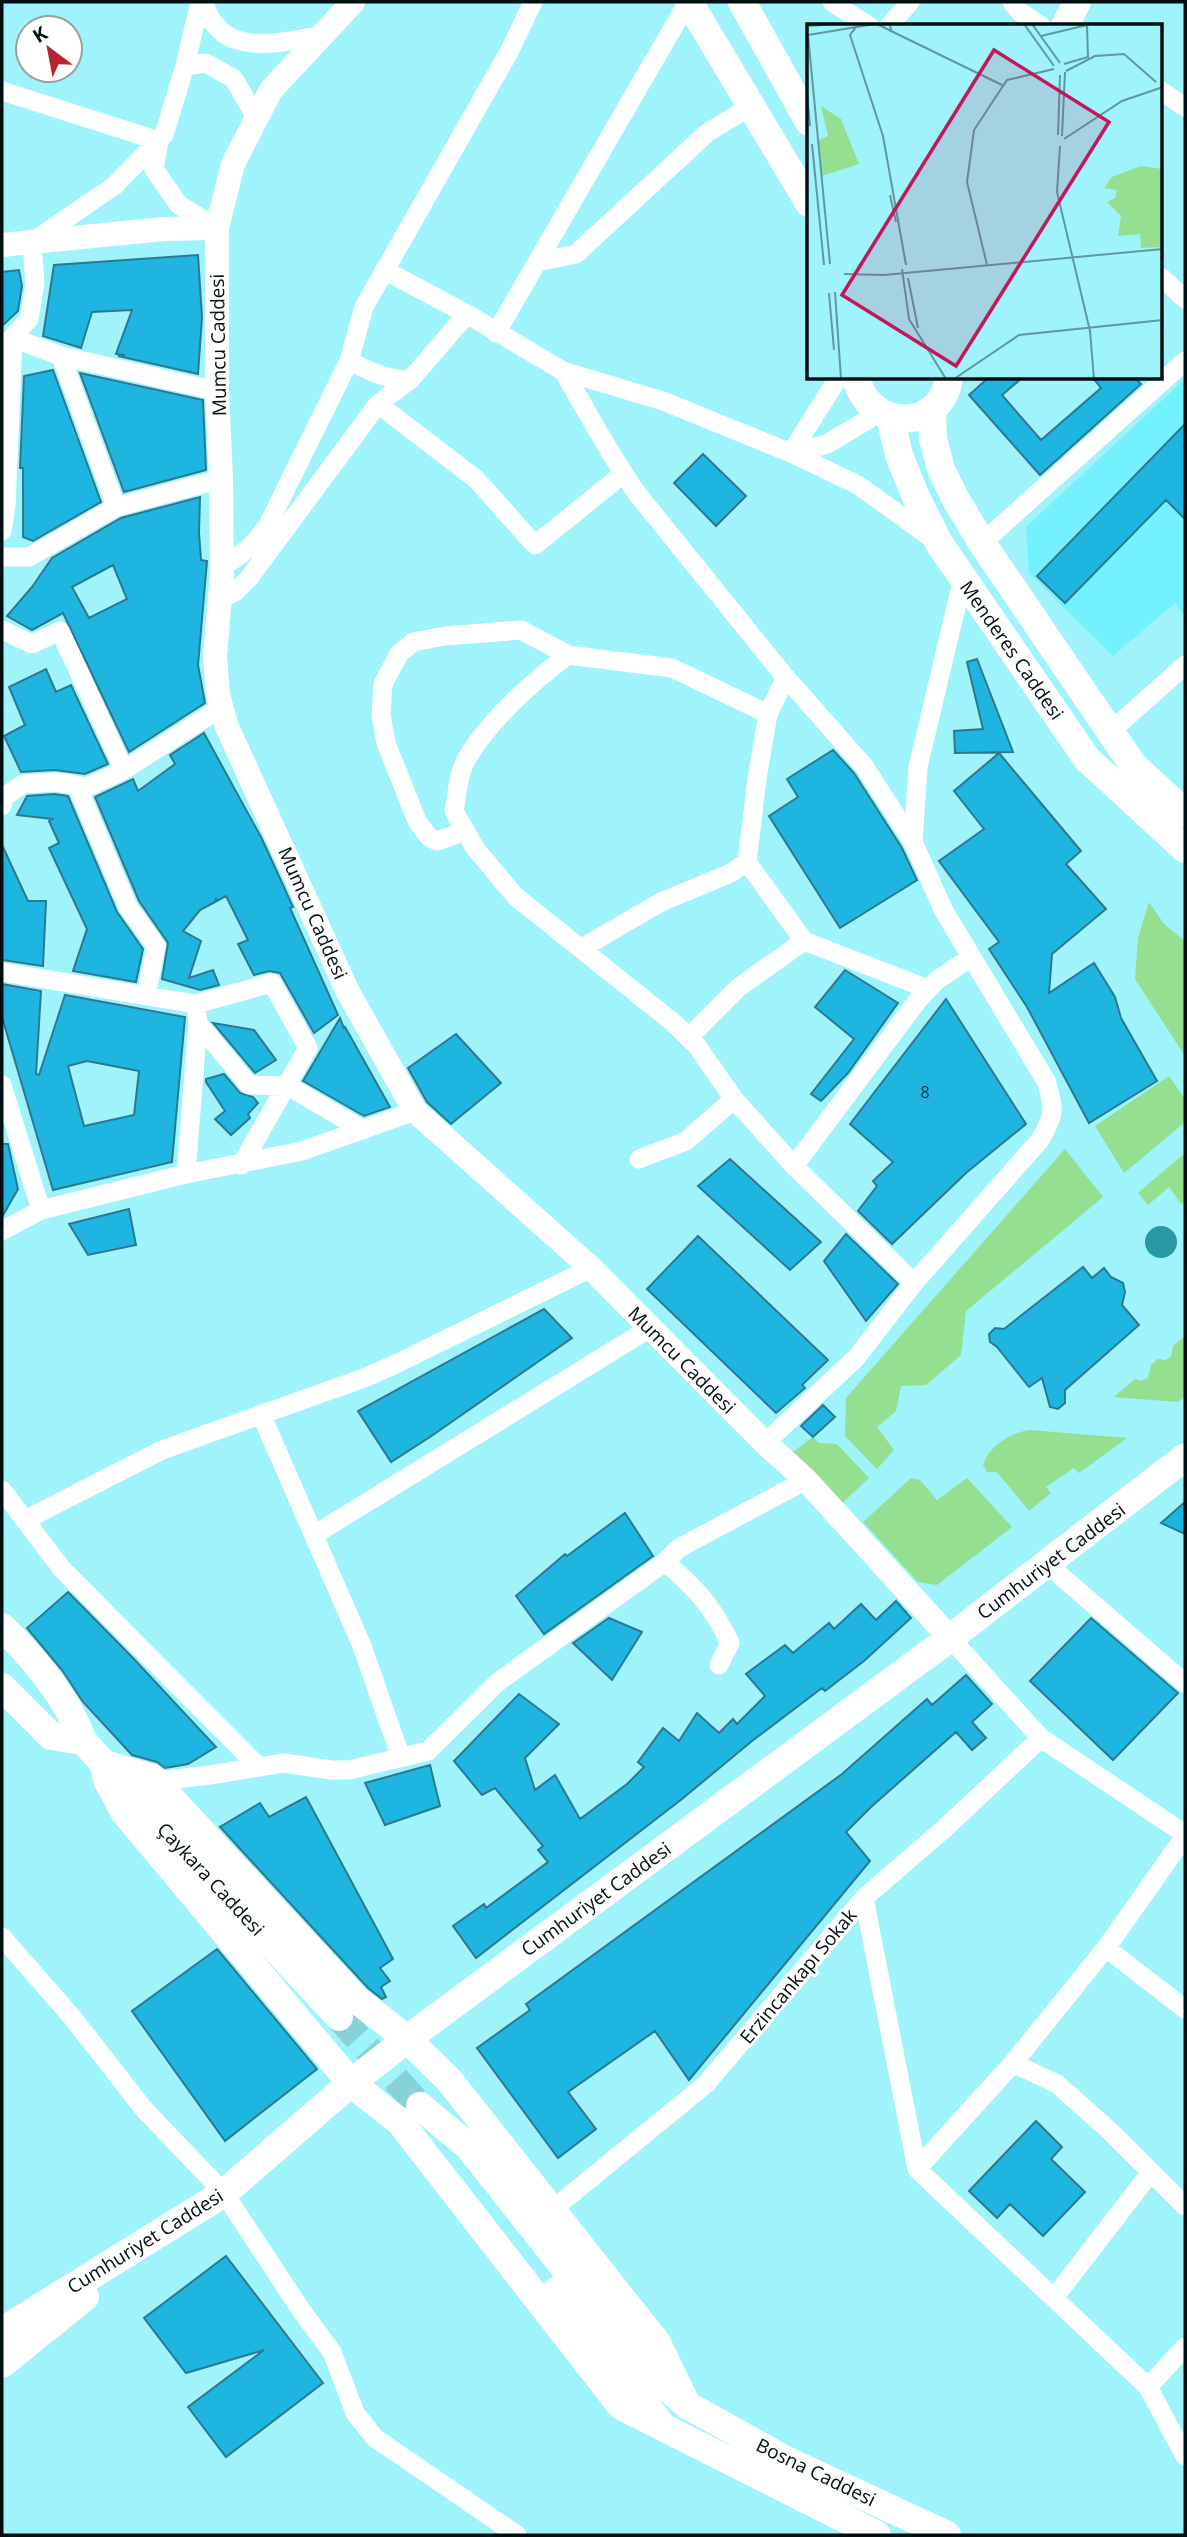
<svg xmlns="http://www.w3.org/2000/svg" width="1187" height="2537" font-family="'Open Sans',sans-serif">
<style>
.built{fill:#73f1fc}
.green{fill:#94df90}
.water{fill:#2699a2}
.building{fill:#1eb6e1;stroke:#2d7891;stroke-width:2;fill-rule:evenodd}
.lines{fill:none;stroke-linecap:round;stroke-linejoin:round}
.secondary-tunnel{stroke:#87d1d8;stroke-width:28;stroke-dasharray:28 14;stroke-linecap:butt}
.minor{stroke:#fff;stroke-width:19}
.tertiary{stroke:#fff;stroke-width:24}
.secondary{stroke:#fff;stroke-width:28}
.labels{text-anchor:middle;stroke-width:6;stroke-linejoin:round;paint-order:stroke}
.number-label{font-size:16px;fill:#083945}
.street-label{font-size:19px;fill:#000f11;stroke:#fff}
.inset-road{fill:none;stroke:#5f989d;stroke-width:2}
.view{fill:#c2185b;fill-opacity:0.15;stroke:#c2185b;stroke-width:3.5}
.inset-edge{fill:none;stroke:#000f11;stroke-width:3.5}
</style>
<rect width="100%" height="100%" fill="#9ff3fb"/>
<path class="built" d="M1185 379V616L1175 603 1113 656 1029 573 1026 527Z"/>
<path class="green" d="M1149 902 1164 924 1185 941V1056L1135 979 1138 938Z
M1169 1076 1185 1099V1122L1124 1173 1095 1126Z
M1065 1149 1103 1197 966 1311 961 1355 926 1385 901 1386 896 1411 877 1427 894 1450 877 1469 845 1436 846 1398Z
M1185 1153V1202L1181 1204 1169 1187 1148 1205 1138 1193Z
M1185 1336V1397L1178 1402 1114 1397 1135 1379 1141 1381 1148 1378 1151 1365 1158 1359 1165 1360 1171 1357 1173 1346Z
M1030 1430 1127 1438 1079 1473 1074 1468 1046 1487 1051 1493 1029 1511 997 1472H987L983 1465C989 1446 1012 1432 1030 1430Z
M813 1437 819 1443 837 1444 869 1478 839 1506 790 1454Z
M911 1478 920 1480 937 1500 967 1478 1012 1527 937 1585 918 1582 863 1522Z"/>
<path class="water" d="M1145 1242a16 16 0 1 1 32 0a16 16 0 1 1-32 0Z"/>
<path class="building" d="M198 255 202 317 198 374 118 356 125 355 116 354 132 310 92 312 81 348 43 336 54 265Z
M19 270 22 286 18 311 2 326V272Z
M53 370 101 502 33 541 23 537V468H20L24 376Z
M80 373 203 400 206 470 124 492Z
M988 378H1022L1002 395 1041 440 1101 388 1093 378H1135L1141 384 1040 475 969 395Z
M1185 424V519L1166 500 1065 603 1037 576Z
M703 454 746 496 716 526 674 483Z
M200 497 199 533 201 560 207 561 198 665 205 703 129 752 63 613 32 630 7 616 32 587 52 558 121 518ZM113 565 127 599 89 618 72 587Z
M977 659 1013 752 955 753 954 731 983 729 967 662Z
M46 669 56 692 71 685 108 764 85 774 55 770 21 772 4 736 25 725 9 687Z
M204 733 262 839 293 907 290 908 338 1015 314 1033 280 973 269 971 254 975 238 944 248 940 226 896 217 901 216 899 215 902 200 910 183 931 201 941 189 978 213 970 219 985 200 990 162 979 168 943 139 901 95 797 133 779 138 791 175 764 170 755Z
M833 750 854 773 902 848 917 880 840 928 769 816 798 797 787 779Z
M999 753 1081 851 1066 864 1106 909 1052 954 1049 993 1094 963 1115 997 1121 1018 1157 1081 1089 1123 1027 1007 989 949 999 942 939 861 984 829 954 791Z
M54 794 68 796 117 912 143 949 136 982 73 971 87 929 49 848 59 843 49 821 52 819 17 815 27 796Z
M2 845 28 901H46L43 966 2 960Z
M845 970 898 1003 848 1073 821 1101 811 1094 854 1039 815 1007Z
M2 984 41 991 36 1074 39 1075 65 995 185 1017 172 1162 53 1190 2 1017ZM87 1061 139 1071 134 1115 84 1126 68 1066Z
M946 999 1026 1124 966 1173 892 1244 858 1211 877 1186 873 1181 893 1162 850 1124Z
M340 1018 344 1028 345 1027 390 1107 364 1116 303 1081Z
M213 1023 254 1030 276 1060 255 1073Z
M456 1034 501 1083 451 1124 427 1102 408 1068Z
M224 1074 240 1093 253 1097 258 1103 248 1114 250 1118 231 1135 215 1119 225 1111 206 1082V1079Z
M2 1144H8L18 1189 2 1217Z
M730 1159 821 1242 790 1270 698 1186Z
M129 1209 136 1245 88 1255 69 1224Z
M846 1234 898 1284 866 1321 824 1261Z
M698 1236 828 1360 802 1385 805 1388 776 1413 647 1289Z
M1083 1267 1092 1278 1104 1268 1111 1277 1123 1283 1125 1292 1122 1305 1139 1325 1065 1390V1403L1058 1409 1050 1407 1042 1378 1029 1387 997 1347 990 1342 989 1334 995 1328 1004 1329Z
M544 1309 572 1338 430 1437 391 1462 358 1411Z
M823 1405 835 1417 813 1437 801 1426Z
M1185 1502V1534L1161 1523Z
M625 1513 653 1556 544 1634 516 1596 565 1554 567 1556Z
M68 1592 133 1658 216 1747 188 1764 165 1768 157 1762 132 1755 83 1702 62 1670 27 1628Z
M896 1601 911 1618 864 1661 825 1691 822 1688 752 1741 682 1799 476 1958 453 1926 484 1904 486 1908 548 1862 538 1850 543 1846 495 1788 482 1795 454 1761 519 1694 559 1724 525 1758 535 1790 555 1775 580 1819 627 1784 644 1767 638 1762 663 1728 679 1741 697 1713 719 1733 733 1719 737 1724 765 1696 746 1674 785 1645 793 1653 829 1623 834 1629 861 1604 876 1620Z
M609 1618 642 1632 612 1680 573 1643Z
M1091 1618 1178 1693 1113 1760 1030 1681Z
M966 1675 992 1704 972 1722 986 1738 972 1750 956 1732 871 1807 846 1832 870 1861 689 2080 655 2031 568 2092 596 2129 558 2158 477 2048 530 2010 526 2004 842 1774 927 1699 932 1705Z
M430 1765 440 1806 385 1825 365 1783Z
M306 1797 393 1959 380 1968 390 1981 381 1987 386 1997 382 1999 368 1988 220 1827 260 1803 269 1817Z
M217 1949 317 2069 225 2141 132 2011Z
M1036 2121 1062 2147 1051 2159 1085 2192 1043 2236 1010 2204 997 2218 969 2191Z
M226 2256 323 2383 226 2457 188 2407 264 2350 186 2373 144 2318Z"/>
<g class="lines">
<path class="secondary-tunnel" d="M339 2017 420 2106"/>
<path class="minor" d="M204 2C219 59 277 43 319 36
M832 2 869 26
M1012 2 1020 12 1041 26
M889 26 910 2
M185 66 206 63 234 79 257 119
M2 91 159 141
M1161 91 1185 107
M159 141 154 169 179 205 217 228
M537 262 576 254 707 133 751 106
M384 270 467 314 563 371 663 401 791 453 858 485 936 541
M1161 277 1185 299
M496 333 688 2
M13 338 61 356 217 391
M2 349 29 319 35 284 32 242 114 186 164 135 185 66 200 2
M349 361C370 371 386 380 410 380L467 314
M563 371C588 412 611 458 639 496L782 673 864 766 913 842 944 911 1046 1081C1055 1108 1055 1115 1040 1140L914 1283 856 1358 765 1443
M378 404 476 479 535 545 623 474
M791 453 827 444 879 413
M791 453 838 378
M116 507 221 479
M2 531 6 506 13 338
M982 543 1185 361
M2 557H29L116 507 61 356
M222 567C242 555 255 544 268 525L349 361 364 307 509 52 533 2
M220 600 236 591 249 578 378 404 410 380
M2 630 32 644 60 631 124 770 87 787 55 782 23 784 5 796 2 806
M786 677 768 714 672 668 568 655C532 682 486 723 465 762 458 775 457 796 454 811L475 848 515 896 675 1024 697 1046 734 1099 794 1166 914 1283
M1110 732 1185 665
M124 770 222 707
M77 786 128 907 156 946 146 996
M466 831 437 841 429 837 417 821 386 743 381 715 383 684 399 654 413 642 445 636 521 630 568 655
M913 842 918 767 963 578
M747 862 804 941 928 989
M582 948 661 902 731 873 747 862 757 779 768 714
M2 972 196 1004 198 1023 186 1174 302 1151 415 1111
M196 1004 272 983 308 1048 241 1165
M198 1023 249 1085 288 1086 363 1130
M689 1037 738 988 804 941
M2 1085 41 1210
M639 1159 686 1141 734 1099
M794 1166 918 1000 937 980 972 957
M2 1231 41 1210 186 1174
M261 1414 362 1646 401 1758
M2 1490 62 1569 259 1767
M25 1520 162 1450 364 1378 396 1364 591 1268
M314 1535 650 1328
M665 1562C695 1587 713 1607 730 1643L719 1665
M1048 1565 1185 1683
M950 1638 1041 1738 1185 1834
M152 1778 165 1780 210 1775 284 1763 331 1770H349L428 1751 498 1682 665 1562 679 1548 806 1480
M864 1898 917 2169 1148 2387 1185 2456
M2 1937 72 2017 143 2108 224 2193 301 2310 332 2352 355 2413 375 2438 517 2535
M1106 1948 1185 2009
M1013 2063 1057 2084 1110 2131 1185 2206
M917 2169 1013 2063 1106 1948 1185 1836
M552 2210 706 2084 864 1898 944 1829 1041 1738
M1054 2298 1151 2172
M1148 2387 1185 2347"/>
<path class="tertiary" d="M353 2 271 90 233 164 217 228V391L221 479 222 574 215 656 218 695 227 727 348 992 415 1111 591 1268 765 1443 806 1480 950 1638
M2 245 164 229 217 228"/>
<path class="secondary" d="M689 2 809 203
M742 2 809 122
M1065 26 1077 2
M856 378C871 434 942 430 949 378
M932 409 933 439 941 469 955 498 982 543 1133 765 1185 813
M890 417 899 455 916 497 939 543 1087 759 1185 849
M2 1627C34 1658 68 1699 83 1741L339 2017
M2 1687 51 1736 83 1741
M420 2106 469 2147 641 2365 687 2405 786 2460 947 2535
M556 2291 659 2422
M2 2331 224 2193 351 2083 407 2039 950 1638 1185 1457
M2 2364 85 2297
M687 2405 657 2343 449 2080 407 2039 357 2000 152 1778 104 1764 107 1780 125 1813 351 2083 400 2122 621 2406 877 2535"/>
</g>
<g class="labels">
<g class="number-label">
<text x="925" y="1098">8</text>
</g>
<g class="street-label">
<text transform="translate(218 345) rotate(-91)" y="7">Mumcu Caddesi</text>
<text transform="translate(1012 650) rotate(55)" y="7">Menderes Caddesi</text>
<text transform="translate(313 913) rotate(66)" y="7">Mumcu Caddesi</text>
<text transform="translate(682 1360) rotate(45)" y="7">Mumcu Caddesi</text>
<text transform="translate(1051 1561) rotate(-37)" y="7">Cumhuriyet Caddesi</text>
<text transform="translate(211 1879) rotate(47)" y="7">Çaykara Caddesi</text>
<text transform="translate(596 1899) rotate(-36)" y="7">Cumhuriyet Caddesi</text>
<text transform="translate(798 1976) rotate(-50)" y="7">Erzincankapı Sokak</text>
<text transform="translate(145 2241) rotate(-32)" y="7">Cumhuriyet Caddesi</text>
<text transform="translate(816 2472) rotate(26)" y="7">Bosna Caddesi</text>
</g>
</g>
<g transform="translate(807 24)">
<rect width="355" height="355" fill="#9ff3fb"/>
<path d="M14 82 34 95 52 140 15 152 10 117 21 112ZM334 142 355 145V223L334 224 333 210 311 212 314 192 300 178 308 174 310 166 297 164 305 153Z" fill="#94df90"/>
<path class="inset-road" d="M70 0 84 7 83 0M217 0 247 42M225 0 253 39M2 2 28 0M49 3 43 11 76 112 99 241M84 7 195 61M1 11 23 240M1 11 68 0M234 12 280 1M257 40 281 33 280 1M259 47 288 32 317 30 349 58M0 69 3 102M251 111 253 51M255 112 258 48M257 115 315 77 356 63M5 120 17 241M253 122 250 168 283 307 287 355M83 171 89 198M180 241 160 158 167 106 200 56 247 45M95 245 102 295 139 355M37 250 77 251 356 225M101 254 111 304M28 268 34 355M22 269 27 326M147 355 212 311 356 296"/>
<path class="view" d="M187 26 302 98 149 342 35 271Z"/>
<rect width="355" height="355" class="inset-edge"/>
</g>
<rect width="1187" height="2537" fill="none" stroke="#000f11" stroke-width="7"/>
<g transform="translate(49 49) rotate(328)"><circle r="33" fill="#ffffff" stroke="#999fa0" stroke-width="2"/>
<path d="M0-5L12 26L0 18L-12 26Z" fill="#b72630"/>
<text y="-10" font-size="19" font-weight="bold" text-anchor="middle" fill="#000f11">K</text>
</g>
</svg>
